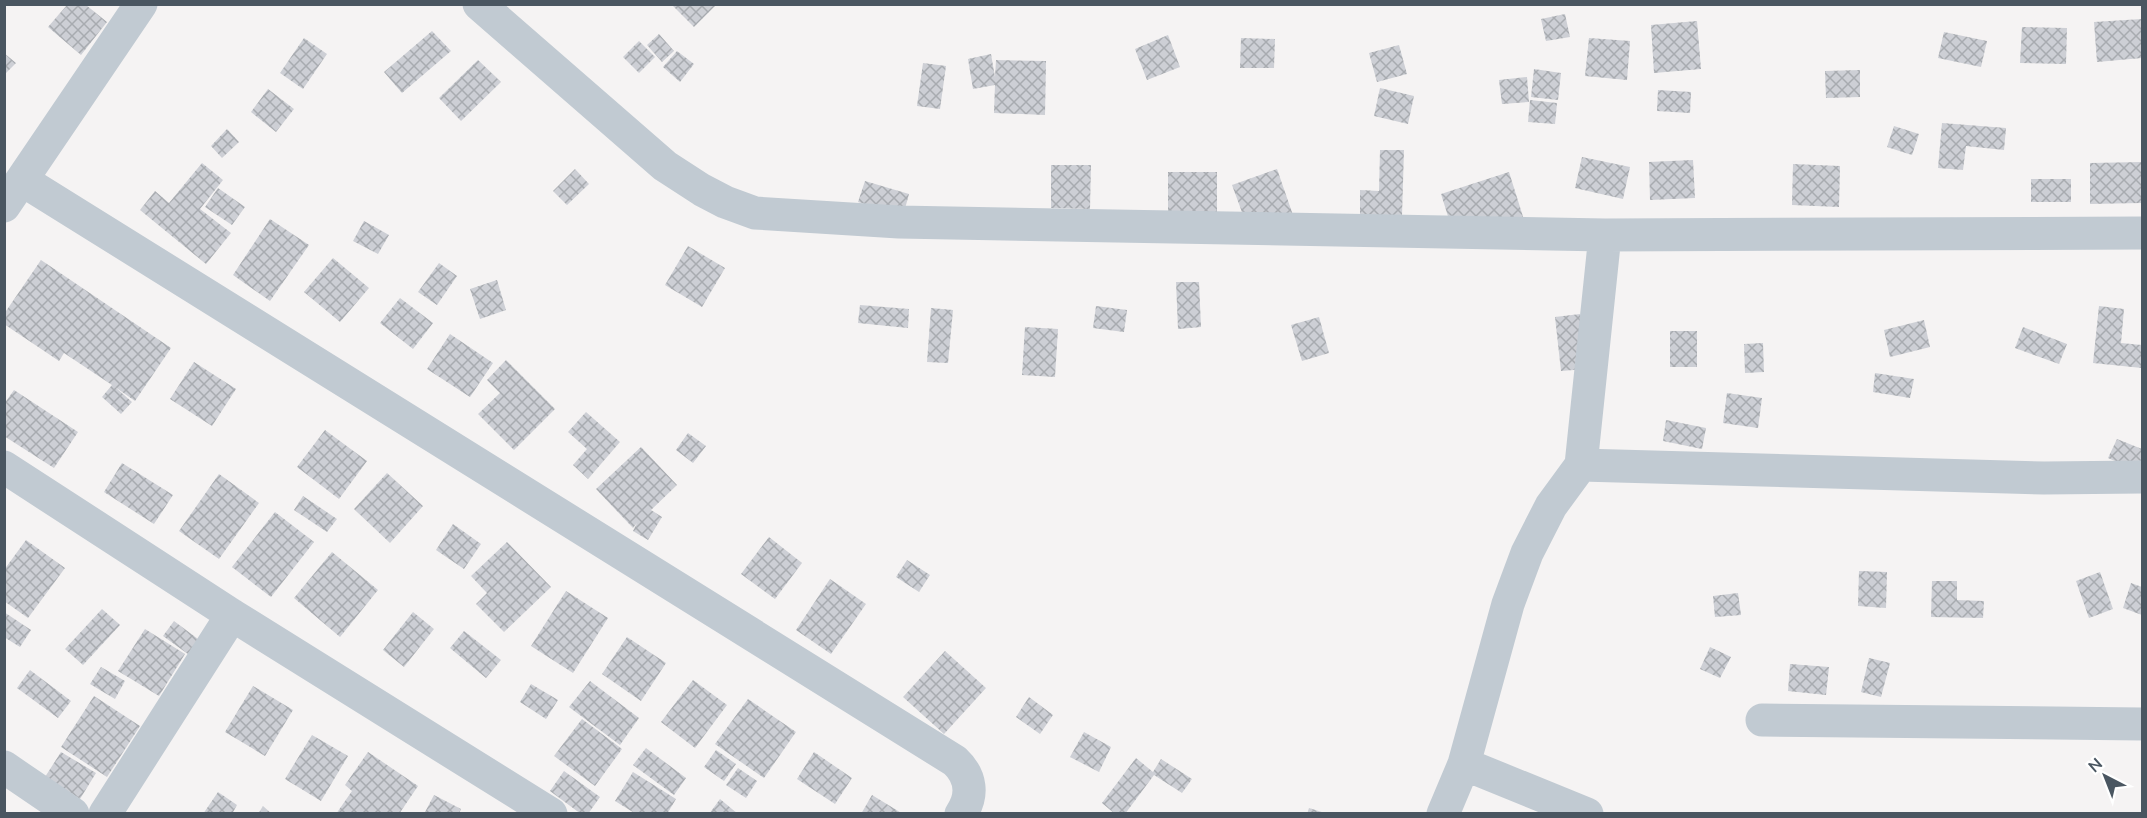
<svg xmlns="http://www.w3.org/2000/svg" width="2147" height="818" font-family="Mulish,sans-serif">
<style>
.building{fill:url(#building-cross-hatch)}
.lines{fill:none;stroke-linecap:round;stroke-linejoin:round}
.street{stroke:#c1cad2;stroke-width:33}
</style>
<defs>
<pattern id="building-cross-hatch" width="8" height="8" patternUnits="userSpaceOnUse" patternTransform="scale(1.5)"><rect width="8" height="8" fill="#cdcfd5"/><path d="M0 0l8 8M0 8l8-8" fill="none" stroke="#a8abb0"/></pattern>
</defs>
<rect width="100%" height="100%" fill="#f5f3f3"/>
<path class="building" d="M674 4H717L694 27 673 6Z
M67 5H86L107 22 81 55 48 27Z
M1565 14 1570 37 1546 41 1541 19Z
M2142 19V58L2097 62 2094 22Z
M1697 21 1701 69 1654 73 1651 25Z
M2022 27 2067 28 2066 64 2020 63Z
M432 31 451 51 402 93 384 72Z
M1944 32 1987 41 1981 67 1938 58Z
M659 34 674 51 662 62 647 45Z
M1168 35 1180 67 1147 80 1135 49Z
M304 38 327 54 303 89 280 73Z
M1241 38 1275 39 1274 68H1240Z
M1589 38 1630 41 1627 80 1585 76Z
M639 41 655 57 639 73 623 57Z
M1399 45 1407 74 1377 82 1369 53Z
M677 51 694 64 680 82 663 67Z
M4 53 16 63 4 75Z
M991 54 995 77 996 60 1046 61 1045 115 994 113 995 85 973 89 968 59Z
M478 60 501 82 461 121 439 98Z
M923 63 946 66 940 109 917 106Z
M1534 69 1561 73 1558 100 1531 97Z
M1860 70V97L1826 98 1825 71Z
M1527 77 1529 102 1502 104 1499 80Z
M1380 88 1414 96 1408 124 1374 116Z
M268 89 294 109 276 132 251 112Z
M1658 90 1691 92 1690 113 1657 111Z
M1530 100 1557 103 1555 124 1528 122Z
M1942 123 2006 128 2004 150 1966 146 1963 170 1938 168Z
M1894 126 1919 134 1912 155 1887 147Z
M227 129 239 142 222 158 211 146Z
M1380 150H1404L1402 216 1360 215V190L1379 191Z
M1582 157 1630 167 1623 199 1575 188Z
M1693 160 1695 198 1650 200 1649 162Z
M2142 162V203L2090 204V163Z
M202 163 223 180 200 209 231 233 206 264 140 210 155 191 169 203Z
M1793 164 1840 166 1839 207 1792 205Z
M1051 165H1091L1090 209 1051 208Z
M575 169 589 184 567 205 553 191Z
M1277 169 1294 218 1250 234 1232 185Z
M1168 172H1217V215L1168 214Z
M1509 172 1525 223 1457 245 1441 194Z
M2031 179H2071V202H2031Z
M865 181 909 194 903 216 858 202Z
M218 188 245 207 232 225 205 207Z
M270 219 309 245 270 301 233 275Z
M364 221 389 235 378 254 353 241Z
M688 246 725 268 702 307 665 285Z
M333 258 369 288 340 322 304 292Z
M41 260 171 348 135 401 115 387 132 402 121 414 102 397 112 385 64 353 59 361 4 324V314Z
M439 263 457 276 437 305 418 292Z
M497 280 506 310 480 319 470 289Z
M1176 282H1199L1201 327 1178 329Z
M400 298 433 323 413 349 380 323Z
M860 305 909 309 908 328 858 323Z
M1096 306 1127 310 1124 332 1093 328Z
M2099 306 2124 309 2121 343 2142 345V368L2093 363Z
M931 308 953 310 948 363 927 362Z
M1580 314 1586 369 1561 371 1555 317Z
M1319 317 1329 353 1302 361 1291 325Z
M1924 320 1930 347 1890 357 1884 330Z
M1025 327 1058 329 1055 377 1022 375Z
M2023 327 2067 344 2059 364 2015 348Z
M1670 331H1697V367H1670Z
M450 334 493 363 470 397 427 369Z
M1763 343 1764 372 1745 373 1744 344Z
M506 360 555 409 514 450 478 414 500 393 487 380Z
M194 362 236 389 212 426 170 399Z
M1875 373 1914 379 1910 398 1873 392Z
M14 390 78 432 54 468 4 436V404Z
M1727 393 1762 398 1758 428 1723 423Z
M586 412 620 442 588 479 573 465 587 449 568 432Z
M1666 420 1706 428 1702 449 1663 441Z
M325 430 367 461 339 499 297 467Z
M688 433 706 446 693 463 676 450Z
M2117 439 2142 449V473L2108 458Z
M641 447 677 485 651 510 662 517 648 540 633 531 637 523 633 528 596 489Z
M122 463 173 495 154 524 104 492Z
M387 473 423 506 390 543 354 509Z
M219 474 259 503 219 559 179 531Z
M303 496 337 519 327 532 294 510Z
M275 512 314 542 271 597 232 567Z
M453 524 481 544 464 569 436 550Z
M769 537 802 563 775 599 741 574Z
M26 540 65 568 28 618 4 601V570Z
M507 542 551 587 504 632 476 604 487 593 471 576Z
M332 552 378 590 340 637 294 598Z
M907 560 930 575 919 592 896 577Z
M1859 571 1887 572 1886 608 1858 606Z
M2100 572 2113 609 2089 618 2076 581Z
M830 579 866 604 831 654 796 630Z
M1932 581H1957V600L1984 601 1983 618 1931 617Z
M2131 583 2142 587V615L2123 608Z
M566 591 608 618 573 673 531 646Z
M1738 593 1741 615 1715 617 1713 596Z
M102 609 120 625 83 665 65 649Z
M4 612 31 630 20 647 4 637Z
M413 612 434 629 404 667 383 650Z
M174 621 202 642 192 657 163 636Z
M145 629 185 654 159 696 118 671Z
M464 631 501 660 486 678 450 648Z
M627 637 666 663 641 701 602 674Z
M1710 647 1731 657 1720 678 1700 669Z
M945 651 986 688 944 734 903 697Z
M1869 658 1890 663 1881 697 1861 692Z
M1790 664 1829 667 1826 695 1788 691Z
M101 667 125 681 115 699 90 684Z
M30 670 71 701 58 718 17 688Z
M693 680 727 705 695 748 661 722Z
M590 681 639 718 620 745 569 707Z
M531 684 558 700 546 719 520 702Z
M253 686 293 710 265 756 225 732Z
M94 696 140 726 107 777 61 747Z
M1029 697 1053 715 1040 734 1016 717Z
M748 699 796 732 764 778 715 744Z
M582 719 622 749 595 786 554 756Z
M1084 732 1111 747 1099 772 1070 757Z
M312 735 348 756 321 801 285 779Z
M646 748 686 778 674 795 633 765Z
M716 750 736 764 724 781 704 767Z
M61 752 96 773 80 799 45 777Z
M368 752 418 786 399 814H336L352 791 345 785Z
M814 752 852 778 835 804 797 779Z
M1136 758 1153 772 1161 759 1192 779 1182 793 1154 775 1125 814H1115L1102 803Z
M738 768 757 781 746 798 726 785Z
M564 771 600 797 588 814H581L550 791Z
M633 772 676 799 667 814H636L615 801Z
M218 792 237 805 232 814H203Z
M434 795 461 809 459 814H424Z
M872 795 903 814H861Z
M720 799 738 814H709Z
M263 806 272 814H258Z
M1309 808 1325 813V814H1307Z"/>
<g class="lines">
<path class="street" d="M479 4 665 166 702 190 725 202 755 213 899 222 1605 235 2142 233
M22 180 955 761C971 776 974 795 961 814
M4 206 141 4
M1581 465 2044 478 2142 477
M4 467 232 615 551 814
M1762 720 2142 724
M1464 764 1587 814
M4 767 73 814
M105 814 232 615
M1443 814 1464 764 1508 604 1527 553 1551 506 1581 465 1605 235"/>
</g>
<rect width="2147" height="818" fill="none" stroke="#4a5661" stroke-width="12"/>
<g transform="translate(2105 776) rotate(318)" stroke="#ffffff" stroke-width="4.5" paint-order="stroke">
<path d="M0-4.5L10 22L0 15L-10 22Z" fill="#4a5661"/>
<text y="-9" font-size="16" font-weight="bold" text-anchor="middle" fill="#4a5661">N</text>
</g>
</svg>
